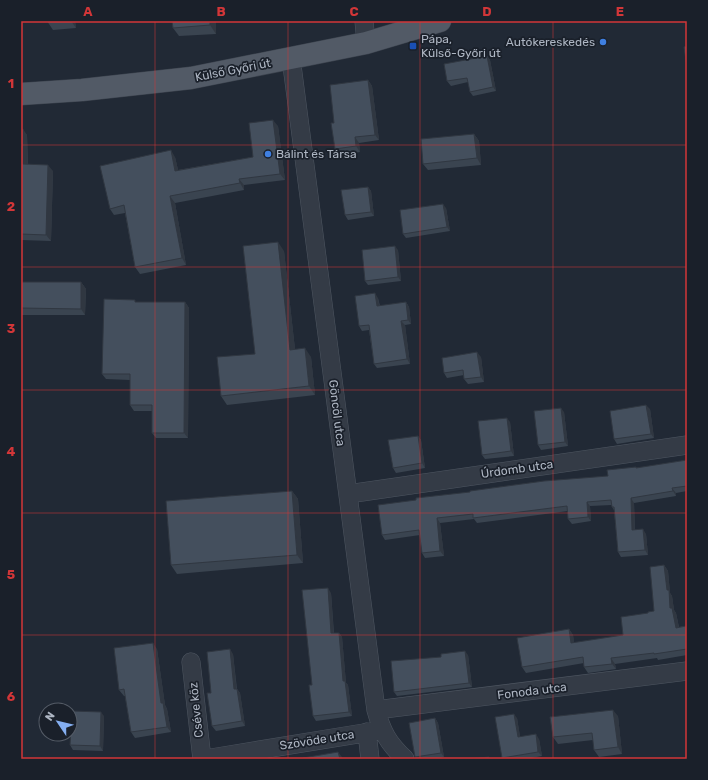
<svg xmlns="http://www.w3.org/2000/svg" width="708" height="780" font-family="Rubik,sans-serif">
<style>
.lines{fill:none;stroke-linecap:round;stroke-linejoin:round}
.minor-casing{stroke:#4e5661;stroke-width:19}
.major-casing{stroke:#3d444f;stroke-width:23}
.minor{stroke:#343b46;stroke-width:18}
.major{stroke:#525a66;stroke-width:22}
.wall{fill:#3a4450}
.shaded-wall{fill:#303741}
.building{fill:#444f5d;stroke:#303741}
.grid{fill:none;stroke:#d23638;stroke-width:1;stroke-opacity:0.55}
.shop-dot{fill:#3f7fe0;stroke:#1a202a;stroke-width:1.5}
.transit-dot{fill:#1a4fb4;stroke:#1a202a;stroke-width:1.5}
.labels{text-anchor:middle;stroke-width:3.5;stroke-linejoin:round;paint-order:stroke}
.poi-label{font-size:12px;fill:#aeb6c3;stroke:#1a202a;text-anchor:start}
.street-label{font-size:12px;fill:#aeb6c3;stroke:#1a202a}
.neatline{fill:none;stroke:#d23638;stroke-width:1.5}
.grid-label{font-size:13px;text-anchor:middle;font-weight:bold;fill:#d23638}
</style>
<rect width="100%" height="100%" fill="#212935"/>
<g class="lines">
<defs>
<path id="minor" d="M364 21 366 43
M291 58 376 710C382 732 388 743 405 759
M348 494 687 445
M191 662 202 759
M376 710 687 671
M367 732 370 759
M205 759 382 730"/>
<path id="major" d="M21 94 82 90 191 78 366 43 440 21"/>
</defs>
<use href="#minor" class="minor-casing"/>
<use href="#major" class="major-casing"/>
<use href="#minor" class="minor"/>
<use href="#major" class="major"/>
</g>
<path class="wall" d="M47 21H75L76 28 53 30Z
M172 21H216V34L179 36 173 28Z
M487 56 490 60 496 91 473 96 470 92 468 82 451 86 447 81Z
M368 80 372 86 379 140 359 143 360 152 339 155 335 149 334 123Z
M278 126 285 180 244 185V190L175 203 186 265 140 274 135 267 125 213 114 215 110 209 175 157 178 170 253 157Z
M21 129 27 135 28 164 53 171 51 241 21 240Z
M474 134 479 141 481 165 428 170 423 164Z
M368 187 371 191 374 216 348 220 345 215Z
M446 208 450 231 406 238 403 234Z
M398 250 401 281 368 285 365 281Z
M284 251 295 349 311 357 315 395 227 405 221 396 255 354Z
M21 282H81L86 289 85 315H21Z
M378 298 380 306 406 302 409 307 411 324 405 325 410 364 377 368 374 364 369 330 362 331 359 326Z
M137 302H185L189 308 188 438H156L152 433V411H134L130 405V380L106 379 102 374Z
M481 357 484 382 468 384 464 379V375L447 378 444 373Z
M650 409 654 438 617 444 614 439Z
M564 412 568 446 541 450 538 445Z
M510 422 514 456 485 459 482 455Z
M418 436 421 440 425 468 396 473 393 468Z
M687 460V491L676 493V496L634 503 635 530 646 534 648 555 621 557 618 552 614 510 612 507V505L590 506 591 521 572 524 568 519V511L477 523 474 519 440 523 444 556 425 558 422 553 420 535 385 540 382 535 416 500 470 492 608 476 636 467 637 468Z
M292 491 298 499 303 563 177 574 171 565Z
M664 565 668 571 670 593 672 596 674 610 676 613 679 627 686 626 687 627V655L658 660 657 658 615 664 616 669 588 673 584 667V663L526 673 522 667 569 629 573 635 574 643 623 635 648 613 654 611Z
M331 593 334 633H339L342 637 346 683 348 685 352 716 316 721 313 716 312 685Z
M157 649 165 705 167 709 171 732 135 738 131 732 125 696H124L119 690Z
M233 654 237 689 240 693 245 726 216 731 212 726 211 693Z
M468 655 472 687 397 696 394 692Z
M104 716 103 751 73 750 70 745Z
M618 716 622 754 599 757 594 750 593 740 558 744 553 737Z
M435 718 438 723 444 757 433 759H416L415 757Z
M517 718 520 737 539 739 542 756 526 759H503L502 758Z"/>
<path class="shaded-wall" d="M71 21H75L76 28Z
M210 21H216V34L210 25Z
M487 56 490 60 496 91 493 87Z
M368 80 372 86 379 140 375 135Z
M273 120 278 126 285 180 280 174Z
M23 129 27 135 28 171 23 164Z
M474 134 479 141 481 165 477 158Z
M355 137 359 143 360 152 356 146Z
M171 150 175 157 180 178 175 171Z
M48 165 53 171 51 241 46 235Z
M239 179 244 185V190L240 183Z
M368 187 371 191 374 216 371 212Z
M170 196 175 203 186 265 182 258Z
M443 204 446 208 450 231 447 227Z
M278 242 284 251 296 358 290 350Z
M395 246 398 250 401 281 398 277Z
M81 282 86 289 85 315 81 309Z
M375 293 378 298 380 311 377 306Z
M185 302 189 308 188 438 184 433Z
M406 302 409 307 411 324 408 320Z
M401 321 405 325 410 364 407 359Z
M305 348 311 357 315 395 309 386Z
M477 352 481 357 484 382 481 377Z
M646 405 650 409 654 438 651 434Z
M561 408 564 412 568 446 565 442Z
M507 418 510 422 514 456 511 451Z
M418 436 421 440 425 468 422 463Z
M672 488 676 493V496L673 491Z
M292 491 298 499 303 563 297 555Z
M631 498 634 503 635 535 632 530Z
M587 502 590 506 591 521 588 517Z
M437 518 440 523 444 556 440 551Z
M643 529 646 534 648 555 645 550Z
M664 565 668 571 670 593 672 596 674 610 676 613 680 633 676 628 670 608 667 590Z
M328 588 331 593 334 638 331 633Z
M569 629 573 635 575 649 571 643Z
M339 633 342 637 346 683 348 685 352 716 349 712 343 681Z
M153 643 157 649 165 705 167 709 171 732 167 727 161 703Z
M230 649 233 654 237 694 234 689Z
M465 651 468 655 472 687 469 683Z
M611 658 615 664 616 669 612 664Z
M237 689 240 693 245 726 242 721Z
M613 710 618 716 622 754 618 747Z
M101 712 104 716 103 751 100 746Z
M514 714 517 718 521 742 518 737Z
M435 718 438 723 444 757 441 753Z
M536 734 539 739 542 756 538 752Z
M338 752 342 757V759H340Z"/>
<path class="building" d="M172 21H210V25L173 28Z
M687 46V67L684 47Z
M487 56 493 87 470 92 467 78 447 81 444 64Z
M368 80 375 135 355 137 356 146 335 149 331 123H334L330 85Z
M273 120 280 174 239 179 240 183 170 196 182 258 135 267 124 205 110 209 100 166 171 150 175 171 253 157 249 123Z
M21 129H23V164L48 165 46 235 21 234Z
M474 134 477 158 423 164 421 139Z
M368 187 371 212 345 215 341 190Z
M443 204 447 227 403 234 400 210Z
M278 242 290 350 305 348 309 386 221 396 217 357 255 354 243 246Z
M395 246 398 277 365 281 362 250Z
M21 282H81V309L21 308Z
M375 293 377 306 406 302 408 320 401 321 407 359 374 364 369 325 359 326 355 296Z
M104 299 135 300V302H185L184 433H152V405H130V374H102Z
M477 352 481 377 464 379 463 370 444 373 442 358Z
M646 405 651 434 614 439 610 411Z
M561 408 565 442 538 445 534 411Z
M507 418 511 451 482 455 478 421Z
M418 436 422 463 393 468 388 440Z
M687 460V486L672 488 673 491 631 498 632 530 643 529 645 550 618 552 614 507H612L611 500 587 502 588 517 568 519 567 506 473 518V514L437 518 440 551 422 553 419 530 382 535 378 505 416 500V498L470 492V491L544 481 608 476 607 470 636 467V468Z
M292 491 297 555 171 565 166 501Z
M664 565 667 590H669L670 608H672L676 628 686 626 687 632V649L654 654V653L611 658 612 664 584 667 583 657 522 667 517 638 569 629 571 643 623 635 621 617 648 613V612L654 611 650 567Z
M328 588 331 633H339L343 681H345L349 712 313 716 309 685H312L302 590Z
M153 643 161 703H163L167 727 131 732 124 689 119 690 114 648Z
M230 649 234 689H237L242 721 212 726 207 693H211L207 652Z
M465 651 469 683 394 692 391 661 441 657V654Z
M613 710 618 747 594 750 592 733 553 737 550 717Z
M72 711 101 712 100 746 70 745Z
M514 714 518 737 536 734 538 752 502 758 495 717Z
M435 718 441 753 415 757 409 723Z
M338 752 340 759H303V758Z
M489 757V759H468Z"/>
<path class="grid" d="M155 21V759M288 21V759M420 21V759M553 21V759M21 145H687M21 267H687M21 390H687M21 513H687M21 635H687"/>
<g class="shop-dot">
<circle cx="603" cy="42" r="4"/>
<circle cx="268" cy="154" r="4"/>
</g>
<rect class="transit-dot" x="409" y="42" width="8" height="8" rx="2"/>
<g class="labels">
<g class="poi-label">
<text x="421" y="43">Pápa,<tspan x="421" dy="14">Külső-Győri út</tspan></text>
<text x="595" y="46" text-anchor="end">Autókereskedés</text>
<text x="276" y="158">Bálint és Társa</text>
</g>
<g class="street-label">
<text transform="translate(233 70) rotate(-11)" y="4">Külső Győri út</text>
<text transform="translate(337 413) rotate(83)" y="4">Göncöl utca</text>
<text transform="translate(517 469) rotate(-8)" y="4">Úrdomb utca</text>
<text transform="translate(532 691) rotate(-7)" y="4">Fonoda utca</text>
<text transform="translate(196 710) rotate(-96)" y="4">Cséve köz</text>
<text transform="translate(317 740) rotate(-9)" y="4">Szövöde utca</text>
</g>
</g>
<rect width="708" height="780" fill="none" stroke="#1a202a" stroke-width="44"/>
<g transform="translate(58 722) rotate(305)"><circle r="19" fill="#1a202a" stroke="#555c67"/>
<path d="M0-3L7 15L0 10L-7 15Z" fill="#85aff1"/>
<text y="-6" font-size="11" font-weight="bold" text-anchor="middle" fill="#aeb6c3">N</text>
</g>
<rect x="22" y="22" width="664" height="736" class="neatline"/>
<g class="grid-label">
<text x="88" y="16">A</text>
<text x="221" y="16">B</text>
<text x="354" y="16">C</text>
<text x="487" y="16">D</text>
<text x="620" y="16">E</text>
<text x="11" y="88">1</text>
<text x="11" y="211">2</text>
<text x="11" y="333">3</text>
<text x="11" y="456">4</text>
<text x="11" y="579">5</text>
<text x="11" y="701">6</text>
</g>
</svg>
